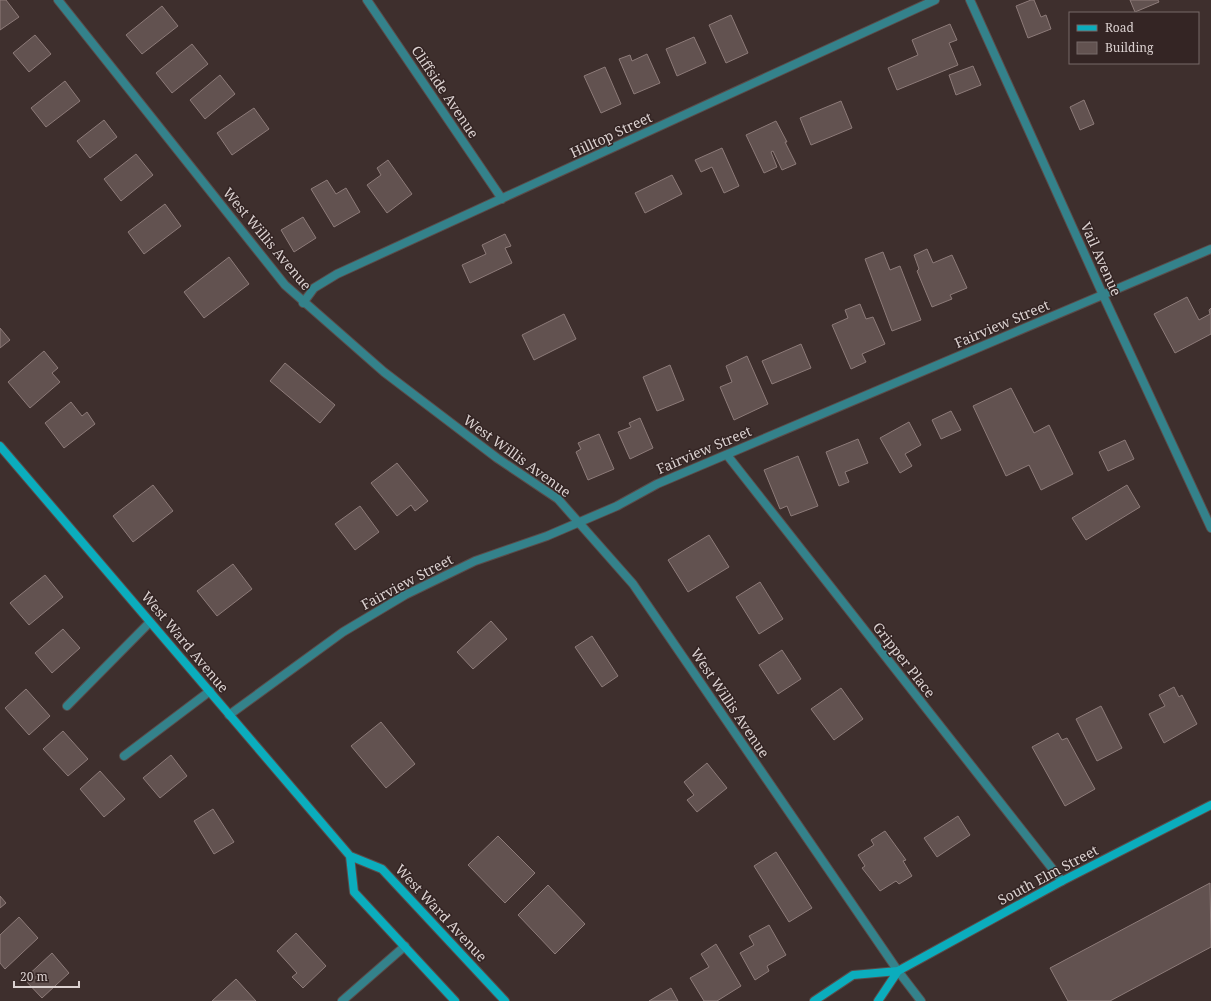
<svg xmlns="http://www.w3.org/2000/svg" width="1211" height="1001" font-family="'Noto Serif',serif">
<style>
.building{fill:#625250;stroke:#8d7b79}
.lines{fill:none;stroke-linecap:round;stroke-linejoin:round}
.lane-casing{stroke:#5a4c4a;stroke-width:10}
.street-casing{stroke:#5a4c4a;stroke-width:10}
.secondary-casing{stroke:#5a4c4a;stroke-width:10}
.lane{stroke:#34828b;stroke-width:8}
.street{stroke:#34828b;stroke-width:8}
.secondary{stroke:#0badbd;stroke-width:8}
.labels{text-anchor:middle;stroke-width:3;stroke-linejoin:round;paint-order:stroke}
.street-label{font-size:14px;fill:#dbd1d0;stroke:#342524}
</style>
<rect width="100%" height="100%" fill="#3e2f2d"/>
<path class="building" d="M0 0H6L19 17 0 30Z
M1031 0H1034L1041 17 1046 15 1051 29 1028 38 1016 6Z
M1130 0H1158L1159 2 1135 12Z
M162 6 178 26 142 54 126 35Z
M731 15 748 53 726 63 709 25Z
M950 24 957 40 949 43 958 65 897 90 888 68 918 55 912 40Z
M35 35 51 54 29 72 13 53Z
M694 37 706 63 677 76 666 49Z
M192 44 208 64 172 93 156 73Z
M647 54 660 83 634 94 619 59 630 55 632 61Z
M973 66 981 85 956 95 949 75Z
M605 67 621 104 601 113 584 76Z
M220 75 235 94 205 119 190 100Z
M65 81 80 101 46 127 31 108Z
M1084 100 1094 124 1080 130 1070 107Z
M841 101 852 128 811 145 800 118Z
M254 108 269 129 232 155 217 133Z
M104 120 117 137 90 158 77 141Z
M776 121 787 142H785L796 164 782 170 773 151 771 152 777 167 764 173 746 135Z
M722 148 739 186 724 193 712 167 701 172 695 160Z
M136 154 153 175 121 201 104 179Z
M388 160 412 194 387 213 367 185 381 175 377 168Z
M672 175 682 194 645 213 635 193Z
M327 180 336 194 346 188 360 212 334 227 311 189Z
M165 204 181 226 144 254 128 232Z
M303 217 316 238 294 252 281 230Z
M505 234 511 246 505 248 512 263 470 283 462 265 486 254 482 245Z
M927 249 933 263 952 255 967 288 950 295 952 299 932 307 917 271 919 269 914 255Z
M883 252 890 270 900 266 921 320 892 331 865 259Z
M229 257 249 284 204 318 184 292Z
M1187 297 1199 320 1210 314 1209 310 1211 308V334L1175 353 1154 314Z
M860 304 866 319 873 317 885 344 862 354 866 362 851 369 832 325 848 318 845 310Z
M564 314 576 339 534 360 522 335Z
M0 328 10 340 0 348Z
M801 344 811 368 772 384 762 361Z
M44 351 58 368 52 373 60 382 30 408 8 382Z
M747 356 768 404 734 420 720 387 732 382 726 366Z
M285 363 335 405 320 423 270 381Z
M670 365 684 400 657 411 643 377Z
M1011 388 1034 433 1049 425 1073 474 1041 490 1029 465 1006 476 973 406Z
M71 402 82 416 87 412 95 424 64 448 45 423Z
M951 411 961 430 941 439 932 420Z
M640 418 653 448 630 459 618 432 631 427 629 423Z
M909 422 921 445 905 454 912 466 900 473 880 438Z
M599 434 614 469 588 480 576 452 581 449 578 443Z
M858 439 868 463 845 472 849 482 839 486 826 452Z
M1125 440 1134 459 1108 471 1099 452Z
M798 456 818 506 791 516 787 506 780 509 764 470Z
M397 463 428 501 415 511 411 505 397 516 371 483Z
M153 485 173 511 133 542 113 516Z
M1127 485 1140 507 1086 540 1072 518Z
M360 506 379 532 355 550 335 524Z
M709 535 729 567 688 592 668 560Z
M233 564 252 589 217 616 197 591Z
M45 575 63 597 29 625 10 603Z
M760 582 783 619 759 634 736 597Z
M491 621 507 639 473 669 457 652Z
M63 629 80 648 52 673 35 653Z
M592 636 618 676 602 687 575 647Z
M782 650 801 679 778 694 759 665Z
M1174 687 1179 697 1182 695 1197 724 1164 743 1149 714 1165 706 1159 695Z
M841 688 863 719 834 740 811 709Z
M26 689 50 716 29 735 5 708Z
M1101 706 1122 748 1097 761 1076 719Z
M381 722 415 764 386 788 351 746Z
M63 731 88 759 68 776 43 749Z
M1058 733 1062 740 1067 738 1095 789 1065 806 1032 747Z
M171 755 187 776 160 798 143 778Z
M707 763 727 788 697 812 687 800 694 795 684 782Z
M100 771 125 799 104 817 80 789Z
M213 809 234 842 214 854 194 821Z
M958 816 970 835 937 857 924 838Z
M885 831 906 860 903 861 912 876 899 884 896 881 880 891 862 868 865 866 858 855 874 845 871 840Z
M498 836 535 873 505 903 468 865Z
M776 852 812 908 789 922 754 866Z
M1210 883 1211 947 1110 1001H1068L1050 968Z
M548 885 585 924 555 954 518 915Z
M0 896 6 903 0 908Z
M19 917 38 938 5 969 0 963V935Z
M769 925 786 955 767 966 769 971 755 980 740 953 754 945 749 936Z
M296 933 326 966 303 988 292 977 297 973 277 951Z
M716 944 741 986 717 1001H704L690 978 709 967 701 954Z
M52 953 69 973 42 998 24 979Z
M236 979 256 1001H212Z
M671 988 678 1001H649Z"/>
<g class="lines">
<defs>
<path id="lane" d="M67 706 150 622
M124 756 210 691"/>
<path id="street" d="M58 0 285 285 384 372 497 458 558 499 633 584 898 971 921 1001
M367 0 502 199
M970 0 1103 295 1211 528
M303 303 314 288 337 274 935 0
M727 455 1062 881
M229 715 343 632 405 595 475 561 547 536 617 506 657 484 1211 249
M342 1001 405 946"/>
<path id="secondary" d="M0 446 350 856 382 869 505 1001
M350 856 354 892 455 1001
M814 1001 853 975 898 971 1062 881 1211 805
M878 1001 898 971"/>
</defs>
<use href="#lane" class="lane-casing"/>
<use href="#street" class="street-casing"/>
<use href="#secondary" class="secondary-casing"/>
<use href="#lane" class="lane"/>
<use href="#street" class="street"/>
<use href="#secondary" class="secondary"/>
</g>
<g class="labels">
<g class="street-label">
<text transform="translate(445 92) rotate(56)" y="5">Cliffside Avenue</text>
<text transform="translate(611 135) rotate(-25)" y="5">Hilltop Street</text>
<text transform="translate(267 239) rotate(50)" y="5">West Willis Avenue</text>
<text transform="translate(1101 259) rotate(66)" y="5">Vail Avenue</text>
<text transform="translate(1002 324) rotate(-23)" y="5">Fairview Street</text>
<text transform="translate(704 450) rotate(-23)" y="5">Fairview Street</text>
<text transform="translate(517 456) rotate(36)" y="5">West Willis Avenue</text>
<text transform="translate(407 582) rotate(-28)" y="5">Fairview Street</text>
<text transform="translate(185 642) rotate(50)" y="5">West Ward Avenue</text>
<text transform="translate(904 660) rotate(52)" y="5">Gripper Place</text>
<text transform="translate(730 703) rotate(56)" y="5">West Willis Avenue</text>
<text transform="translate(1048 875) rotate(-28)" y="5">South Elm Street</text>
<text transform="translate(441 913) rotate(47)" y="5">West Ward Avenue</text>
</g>
</g>
<rect x="1069" y="12" width="130" height="52" fill="#342524" stroke="#776a69"/>
<rect x="1077" y="25" width="20" height="6" fill="#0badbd" stroke="#776a69"/>
<text x="1105" y="32" font-size="12" fill="#dbd1d0">Road</text>
<rect x="1077" y="42" width="20" height="12" fill="#625250" stroke="#776a69"/>
<text x="1105" y="52" font-size="12" fill="#dbd1d0">Building</text>
<path d="M14 981v6h65v-6" fill="none" stroke="#dbd1d0" stroke-width="2"/>
<text x="20" y="981" font-size="12" fill="#dbd1d0" stroke="#342524" stroke-width="3" paint-order="stroke">20 m</text>
</svg>
